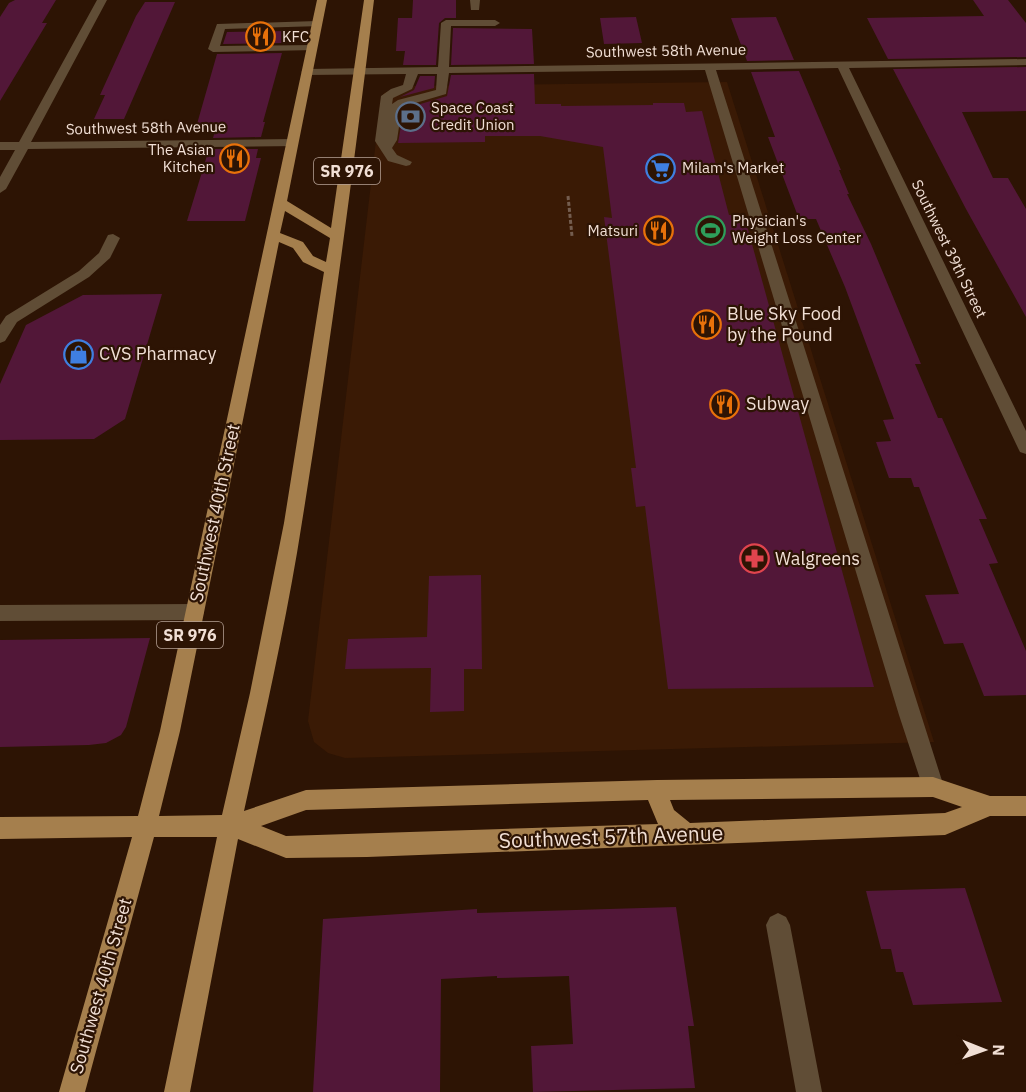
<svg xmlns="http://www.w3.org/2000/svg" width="1026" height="1092" font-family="'IBM Plex Sans',sans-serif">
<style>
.built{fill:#3a1a05}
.building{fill:#521738}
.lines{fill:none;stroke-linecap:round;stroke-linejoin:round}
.path{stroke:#745d4f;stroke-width:3;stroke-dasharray:4 2;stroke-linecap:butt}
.minor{fill:#604d36;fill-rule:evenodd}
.major{fill:#a57f4d;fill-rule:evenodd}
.labels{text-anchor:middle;stroke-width:4.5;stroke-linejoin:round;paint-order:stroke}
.far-poi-label{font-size:15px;fill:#f1dfd5;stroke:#2d1404;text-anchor:start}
.far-street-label{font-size:15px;fill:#f1dfd5;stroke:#2d1404}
.shield{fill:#2d1404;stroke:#b6a296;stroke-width:1.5}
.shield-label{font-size:16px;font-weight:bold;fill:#f1dfd5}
.poi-label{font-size:18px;fill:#f1dfd5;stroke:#2d1404;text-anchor:start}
.street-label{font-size:18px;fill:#f1dfd5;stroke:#2d1404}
.near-street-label{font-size:21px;fill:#f1dfd5;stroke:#2d1404}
</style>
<rect width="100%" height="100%" fill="#2d1404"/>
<path class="built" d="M727 82 934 742 345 758 328 753 314 742 308 721 381 98 384 93 402 86Z"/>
<path class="building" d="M15 0H56L42 23H47L0 101V17L9 3Z
M413 0H456V18H445L439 23 436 65H403L405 51H396L398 18H412Z
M973 0H1008L1026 23V57L888 59 867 18 984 16Z
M145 2H175L124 119H94L105 95H100L136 16Z
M636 17 642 43 604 44 600 18Z
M776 17 794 60 747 61 731 18Z
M453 28 532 29 534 64 451 65Z
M288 31 284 43 223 44 227 32Z
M282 53 263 122H265L261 137 213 138 215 131H195L217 54Z
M1026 67V111L962 112 993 178H1008L1026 209V317L966 209 893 69Z
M799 71 841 170H839L849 194H847L871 244 921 364H915L938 418H942L987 519H979L998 563 989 564 1026 651V695L984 696 963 643 944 644 925 595 959 594 919 487H914L911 478H889L876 442 891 441 883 420 894 419 845 287 816 219H799L768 137H775L751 72Z
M534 74 535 104H561V106L653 105V103H684L686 112 702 111 729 215H744L874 687 668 689 645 506 636 507 631 468H636L604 217 612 218 603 147 540 136H485V142L398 143 404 109 447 96 451 75Z
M420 76H435L434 88 400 97 414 90Z
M209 149H258L256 158H261L245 221H187Z
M162 294 125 419 94 439 0 440V384L26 325 83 295Z
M481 575 482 669H464V711L430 712 431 668 345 669 348 639 427 637 429 576Z
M150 638 126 727 121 735 106 743 89 745 0 747V640Z
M965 888 1002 1002 913 1005 903 972H896L891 949H881L866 891Z
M676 907 694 1026H688L695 1088 533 1092 531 1046 573 1044 569 976 497 978V976L441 979 440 1092H313L323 919 477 909V913Z"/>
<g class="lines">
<path class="path" d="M568 196 572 236"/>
<path class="minor" d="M97 0H107L31 142 293 139 297 140V146L28 149 6 189 0 193V177L15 150H0V142H19Z
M470 0H480L479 10H471Z
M446 20H495L500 23 495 26H451L449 67 1026 59V65L849 68 1026 431V454L1020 452 1018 448 838 68 716 70 944 787 941 794 933 797 925 794 899 715 705 70 449 73 446 94 402 107 397 140 392 148 397 155 412 162 410 165 406 166 388 161 375 141 381 96 391 89 403 85 406 74 307 75 301 72 307 69 438 67 441 23ZM418 74H437L436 90 398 100 392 104 393 98 412 89Z
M317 21 321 22V26L225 29 220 46 312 45 317 48 316 50 213 52 208 49 217 24Z
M113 234 120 238 110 258 89 277 17 322 5 341 0 343V325L6 316 79 271 99 253 108 235Z
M195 604 202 606 204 612 202 618 195 620 0 621V605Z
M778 913 786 917 790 925 822 1092H796L766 925 770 917Z"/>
<path class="major" d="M317 0H327L287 201 331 228 364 0H374C353 174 330 348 302 522 287 619 265 715 244 811L306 790 657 780 933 777 990 796H1026V816H990L945 835 367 857 286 858 238 839 190 1092H164L217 837H154L85 1092H59L132 837 0 839V817L138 816 160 731ZM285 211 330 238 326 262 313 256 303 242 280 233ZM279 242 293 248 303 262 324 272 284 523 250 693 222 815 159 816 180 731ZM933 797 962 807 945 813 690 823 674 810 670 800ZM648 800 658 824 286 836 261 826 306 810Z"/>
</g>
<defs>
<symbol id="restaurant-ring" viewBox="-11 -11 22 22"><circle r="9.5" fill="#2d1404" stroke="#e8710a" stroke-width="1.5"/><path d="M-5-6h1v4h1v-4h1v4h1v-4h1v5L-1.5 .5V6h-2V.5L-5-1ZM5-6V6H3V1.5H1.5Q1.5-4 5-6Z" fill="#e8710a"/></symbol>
<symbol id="bank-ring" viewBox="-11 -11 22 22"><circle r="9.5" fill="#2d1404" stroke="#5c6f8a" stroke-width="1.5"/><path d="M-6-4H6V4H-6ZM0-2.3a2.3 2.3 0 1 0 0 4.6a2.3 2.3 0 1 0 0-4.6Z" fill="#5c6f8a"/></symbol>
<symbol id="supermarket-ring" viewBox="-11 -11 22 22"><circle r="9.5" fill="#2d1404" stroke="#3f7fe0" stroke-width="1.5"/><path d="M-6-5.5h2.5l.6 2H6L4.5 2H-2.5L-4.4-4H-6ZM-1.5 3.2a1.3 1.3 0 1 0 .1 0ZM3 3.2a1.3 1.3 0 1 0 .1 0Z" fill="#3f7fe0"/></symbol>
<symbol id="stadium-ring" viewBox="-11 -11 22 22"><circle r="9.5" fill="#2d1404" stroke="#2e9e5b" stroke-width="1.5"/><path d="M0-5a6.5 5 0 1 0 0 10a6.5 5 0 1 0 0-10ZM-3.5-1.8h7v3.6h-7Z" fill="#2e9e5b"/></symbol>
<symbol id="shop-ring" viewBox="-11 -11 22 22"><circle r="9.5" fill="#2d1404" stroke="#3f7fe0" stroke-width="1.5"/><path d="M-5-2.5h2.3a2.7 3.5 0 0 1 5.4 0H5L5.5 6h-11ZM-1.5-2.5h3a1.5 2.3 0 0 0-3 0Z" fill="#3f7fe0"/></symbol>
<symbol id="pharmacy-ring" viewBox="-11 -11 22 22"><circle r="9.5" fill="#2d1404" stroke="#e0444e" stroke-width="1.5"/><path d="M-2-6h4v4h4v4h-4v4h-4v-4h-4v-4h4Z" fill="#e0444e"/></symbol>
</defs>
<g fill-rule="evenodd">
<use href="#restaurant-ring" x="244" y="20" width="33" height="33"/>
<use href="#bank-ring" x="394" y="100" width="33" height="33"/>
<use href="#restaurant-ring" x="218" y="142" width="33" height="33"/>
<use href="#supermarket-ring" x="644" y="152" width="33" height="33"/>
<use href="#stadium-ring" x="694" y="214" width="33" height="33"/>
<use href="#restaurant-ring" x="642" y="214" width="33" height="33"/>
<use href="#restaurant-ring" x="690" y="308" width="33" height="33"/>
<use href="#shop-ring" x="62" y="338" width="33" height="33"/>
<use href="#restaurant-ring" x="708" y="388" width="33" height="33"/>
<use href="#pharmacy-ring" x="738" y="542" width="33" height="33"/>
</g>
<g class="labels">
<g class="far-poi-label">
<text x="282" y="42">KFC</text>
<text x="431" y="113">Space Coast<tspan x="431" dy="17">Credit Union</tspan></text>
<text x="214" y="155" text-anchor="end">The Asian<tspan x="214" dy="17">Kitchen</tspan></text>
<text x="682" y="173">Milam's Market</text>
<text x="732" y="226">Physician's<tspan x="732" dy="17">Weight Loss Center</tspan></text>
<text x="638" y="236" text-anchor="end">Matsuri</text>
</g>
<g class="far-street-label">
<text transform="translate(666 51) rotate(-1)" y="5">Southwest 58th Avenue</text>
<text transform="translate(146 128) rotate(-1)" y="5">Southwest 58th Avenue</text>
<text transform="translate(949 249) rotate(64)" y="5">Southwest 39th Street</text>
</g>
<g class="shield">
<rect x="314" y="158" width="66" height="26" rx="4.5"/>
<rect x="157" y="622" width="66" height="26" rx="4.5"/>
</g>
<g class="shield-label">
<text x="347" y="177">SR 976</text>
<text x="190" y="641">SR 976</text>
</g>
<g class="poi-label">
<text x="727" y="320">Blue Sky Food<tspan x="727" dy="21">by the Pound</tspan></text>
<text x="99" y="360">CVS Pharmacy</text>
<text x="746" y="410">Subway</text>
<text x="775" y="565">Walgreens</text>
</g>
<g class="street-label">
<text transform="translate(215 513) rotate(-78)" y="6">Southwest 40th Street</text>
<text transform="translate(101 986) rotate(-74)" y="6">Southwest 40th Street</text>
</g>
<g class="near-street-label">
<text transform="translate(611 837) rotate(-2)" y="7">Southwest 57th Avenue</text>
</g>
</g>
<g transform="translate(984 1050) rotate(91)" stroke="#2d1404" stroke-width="4.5" paint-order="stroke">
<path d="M0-4.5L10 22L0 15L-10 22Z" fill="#f1dfd5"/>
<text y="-9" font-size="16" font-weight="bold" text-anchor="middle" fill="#f1dfd5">N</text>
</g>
</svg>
